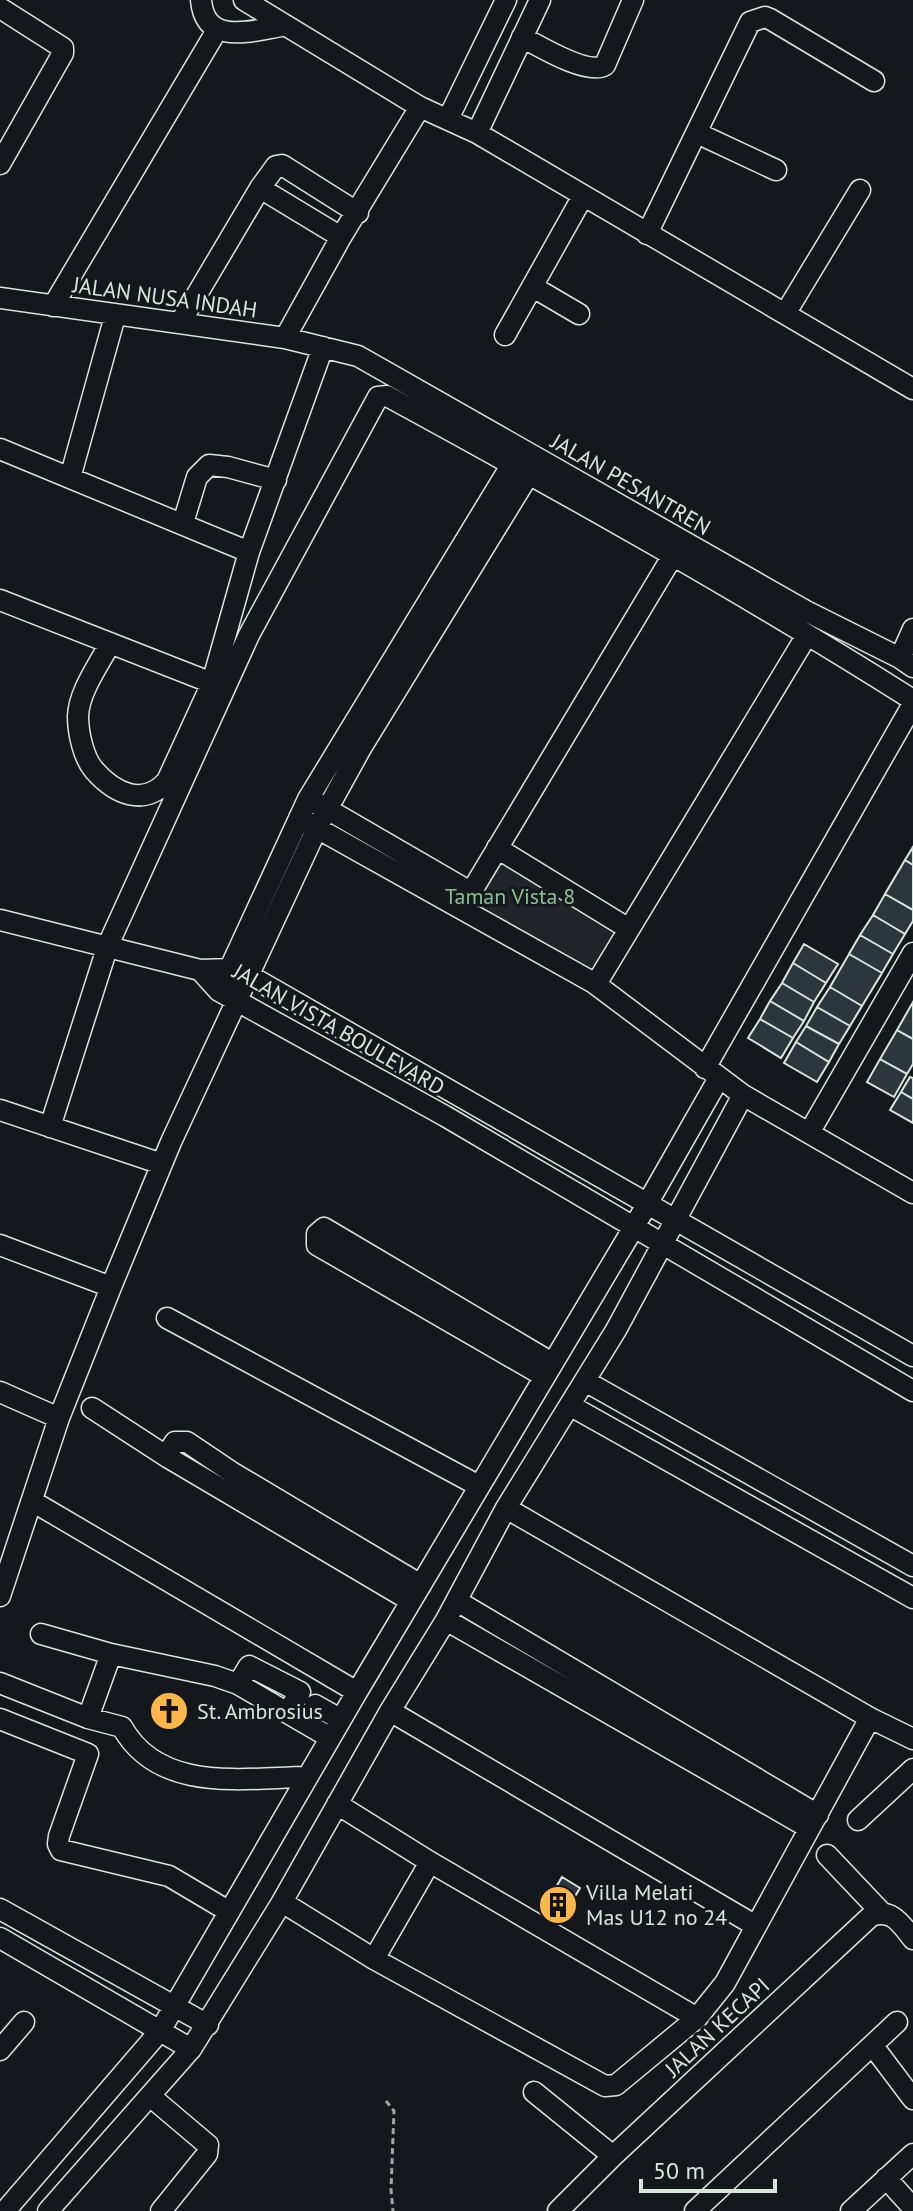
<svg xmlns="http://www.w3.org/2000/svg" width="913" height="2211" font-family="'PT Sans',sans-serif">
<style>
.green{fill:#202428;stroke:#939e99;stroke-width:2}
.building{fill:#2c363c;stroke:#d8e6dc;stroke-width:2}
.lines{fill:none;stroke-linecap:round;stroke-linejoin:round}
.minor-casing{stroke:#d8e6dc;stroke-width:23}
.path{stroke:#9da8a2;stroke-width:3;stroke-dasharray:6 4;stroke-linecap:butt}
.minor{stroke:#14181c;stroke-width:20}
.labels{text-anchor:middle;stroke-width:6;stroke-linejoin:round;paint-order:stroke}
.street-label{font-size:22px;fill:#d8e6dc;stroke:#14181c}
.park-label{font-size:22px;fill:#8ac095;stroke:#14181c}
.poi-label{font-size:22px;fill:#d8e6dc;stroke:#14181c;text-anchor:start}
</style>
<rect width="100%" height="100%" fill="#14181c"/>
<path class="green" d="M497 848 629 929 594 983 462 908Z"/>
<path class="building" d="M913 847V865L905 860Z
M905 860 913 865V910L885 894Z
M885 894 913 910V921L905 934 873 915Z
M873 915 905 934 893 954 860 935Z
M860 935 893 954 882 973 849 954Z
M804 944 838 964 826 983 793 963Z
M849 954 882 973 862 1006 830 987Z
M793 963 826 983 814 1002 782 983Z
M782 983 814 1002 804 1021 770 1001Z
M830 987 862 1006 850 1026 817 1007Z
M770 1001 804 1021 793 1038 760 1019Z
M913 1002V1039L897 1030Z
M817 1007 850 1026 839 1044 806 1026Z
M760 1019 793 1038 781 1058 748 1038Z
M806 1026 839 1044 829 1062 796 1042Z
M897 1030 913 1039V1064L907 1074 880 1059Z
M796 1042 829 1062 817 1082 784 1063Z
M880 1059 907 1074 894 1097 867 1082Z
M910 1077 913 1078V1099L901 1092Z
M901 1092 913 1099V1123L890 1110Z
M562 1877 580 1888 553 1933 535 1923Z"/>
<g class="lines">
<defs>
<path id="minor" d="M201 0C205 46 250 31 282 26
M244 0 420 107 477 133 913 389
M0 8 63 48V53L0 164
M522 37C539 46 588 76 605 65L633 0
M448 119 506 0
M477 133 540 0
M697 133 776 170
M260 188 341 237
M647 234 750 22 765 17 770 19 874 81
M533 287 579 314
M0 298 285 338 358 356 806 611 900 658 913 667
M53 306 217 30
M785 314 860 190
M180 323 260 188 276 166 282 165 358 213
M505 335 583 196
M285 338 341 237 420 107
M0 449 249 552
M70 478 115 316
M183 523 197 477 209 465 228 467 276 480
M0 600 212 683
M110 643C99 665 79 691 78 716 78 732 83 757 94 770 115 794 144 807 167 781L212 683 249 552 323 347
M900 658 913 629
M315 802 465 889H473L672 557
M299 818 594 983 599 979 807 635
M497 848 629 929
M0 920 200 970 231 969 250 976 913 1356
M200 970 219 991 445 1116 913 1391
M224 981 308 799 512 464
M594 983 743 1095 913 1193
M705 1068 913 704
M0 1110 162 1164
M50 1127 108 945 249 635 378 397 387 396C565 493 742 592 913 700
M809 1133 913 953
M0 1245 111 1287
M167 1318 479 1486
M544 1376 317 1245V1234L324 1228 552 1363
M585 1381 913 1566
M0 1392 59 1418
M571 1406 913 1598
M92 1408 169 1458 411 1601
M169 1458V1451L175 1442H187L233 1473 421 1585
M32 1501 357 1692 634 1227 719 1078
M506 1508 870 1718 913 1739
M0 1596 59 1418 111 1287 171 1142 318 826 361 748 529 474
M457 1601 818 1815
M446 1620 809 1828
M41 1634 111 1654 215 1676 238 1684 329 1737
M0 1683 88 1718 122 1727C159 1793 242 1778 306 1777
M238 1684 249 1666 300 1692 288 1712
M315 1705 340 1719
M390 1711 756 1926
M88 1718 111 1654
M0 1719 88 1754 59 1836 58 1844 61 1850 169 1876 228 1911
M337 1804 430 1862 697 2018
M858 1820 913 1769
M827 1855 881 1912
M282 1902 374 1959 605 2086 616 2085 697 2018 725 1983 870 1718
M0 1909 208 2025
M0 1938 191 2049
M374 1959 430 1862
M873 2046 913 2099
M0 2050 24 2022
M534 2092 613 2156
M150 2096 208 2145 207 2154 161 2211
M886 2178 913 2208
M5 2211 160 2031 357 1692
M48 2211 191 2049 282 1902 390 1711 446 1620 506 1508 616 1330 743 1095
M558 2211 613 2156 871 1916C892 1908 901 1924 913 1939
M695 2211 897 2022
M851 2211 913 2154"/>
</defs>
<use href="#minor" class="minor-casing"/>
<path class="path" d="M386 2101 394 2111 391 2190 393 2211"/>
<use href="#minor" class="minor"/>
</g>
<defs>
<symbol id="church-disc" viewBox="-11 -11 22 22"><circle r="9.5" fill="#ffb74d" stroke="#14181c"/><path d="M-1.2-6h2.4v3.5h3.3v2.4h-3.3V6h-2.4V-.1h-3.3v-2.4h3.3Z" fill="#111"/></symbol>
<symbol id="building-disc" viewBox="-11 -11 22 22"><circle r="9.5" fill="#ffb74d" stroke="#14181c"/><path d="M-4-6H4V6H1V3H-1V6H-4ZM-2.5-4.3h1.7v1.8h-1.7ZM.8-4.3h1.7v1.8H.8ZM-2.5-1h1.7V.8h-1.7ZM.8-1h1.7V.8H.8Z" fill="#111"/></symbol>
</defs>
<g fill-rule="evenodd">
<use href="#church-disc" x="147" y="1689" width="44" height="44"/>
<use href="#building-disc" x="536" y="1883" width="44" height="44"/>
</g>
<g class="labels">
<g class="street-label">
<text transform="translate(165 297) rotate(8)" y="8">JALAN NUSA INDAH</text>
<text transform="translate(631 484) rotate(30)" y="8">JALAN PESANTREN</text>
<text transform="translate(339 1029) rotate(30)" y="8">JALAN VISTA BOULEVARD</text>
<text transform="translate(717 2027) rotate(-43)" y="8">JALAN KECAPI</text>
</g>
<g class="park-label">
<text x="510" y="904">Taman Vista 8</text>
</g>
<g class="poi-label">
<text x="197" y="1719">St. Ambrosius</text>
<text x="586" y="1900">Villa Melati<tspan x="586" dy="25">Mas U12 no 24</tspan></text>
</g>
</g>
<path d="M641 2179v12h134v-12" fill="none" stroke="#d8e6dc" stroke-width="4"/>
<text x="653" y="2179" font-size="24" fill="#d8e6dc" stroke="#14181c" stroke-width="6" paint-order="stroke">50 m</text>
</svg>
